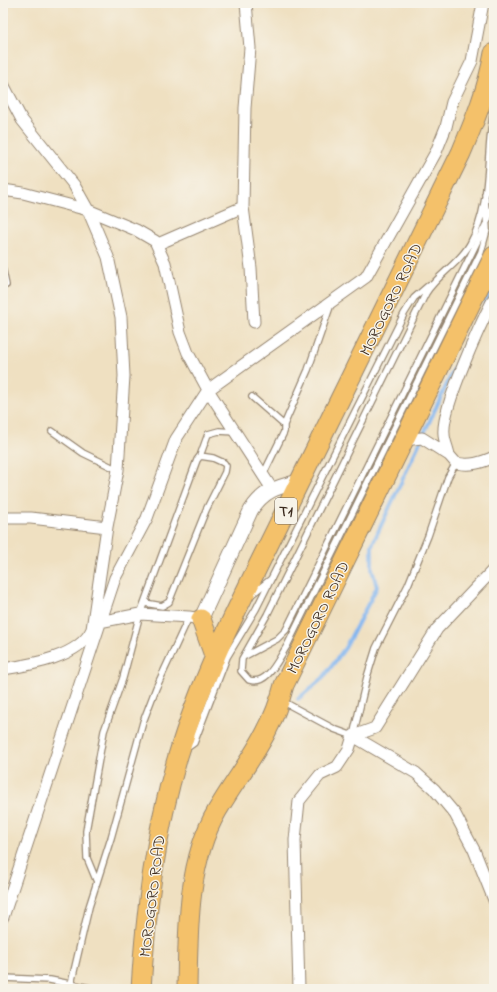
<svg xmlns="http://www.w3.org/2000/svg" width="497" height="992" font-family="'Indie Flower',sans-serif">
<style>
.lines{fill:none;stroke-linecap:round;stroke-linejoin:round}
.stream{stroke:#82b6f0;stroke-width:4}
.service-casing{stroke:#958570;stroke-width:8}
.minor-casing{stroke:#958570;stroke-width:13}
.tertiary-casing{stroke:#958570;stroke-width:16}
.trunk-casing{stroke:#958570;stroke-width:21}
.service{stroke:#fff;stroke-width:5.5}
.minor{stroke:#fff;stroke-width:11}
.tertiary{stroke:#fff;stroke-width:14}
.trunk{stroke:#f4c16a;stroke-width:19}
.labels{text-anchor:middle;stroke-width:3;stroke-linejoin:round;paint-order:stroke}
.shield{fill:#f7f3e8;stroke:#73665b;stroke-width:1}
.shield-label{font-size:15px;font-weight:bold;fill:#3b2a1e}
.street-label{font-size:16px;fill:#3b2a1e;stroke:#f7f3e8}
</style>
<rect width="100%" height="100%" fill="#f7f3e8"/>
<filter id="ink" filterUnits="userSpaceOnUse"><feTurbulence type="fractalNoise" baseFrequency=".025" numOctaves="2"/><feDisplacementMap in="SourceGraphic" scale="8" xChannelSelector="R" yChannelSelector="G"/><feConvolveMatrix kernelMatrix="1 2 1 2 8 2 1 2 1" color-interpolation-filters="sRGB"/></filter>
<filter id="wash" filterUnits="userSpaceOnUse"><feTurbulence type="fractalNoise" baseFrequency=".012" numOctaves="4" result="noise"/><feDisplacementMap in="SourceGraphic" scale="16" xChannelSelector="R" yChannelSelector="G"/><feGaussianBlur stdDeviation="0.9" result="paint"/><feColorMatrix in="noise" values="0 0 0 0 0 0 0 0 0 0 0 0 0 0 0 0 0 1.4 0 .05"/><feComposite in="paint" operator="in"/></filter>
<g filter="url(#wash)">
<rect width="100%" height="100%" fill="#efe0c1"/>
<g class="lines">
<path class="stream" d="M485 304 494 285
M298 699 323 678 345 648 377 587 372 569V545L472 330"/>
</g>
</g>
<g filter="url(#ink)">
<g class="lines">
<defs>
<path id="service" d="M485 194 487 230 481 252 287 646C278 659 268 686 249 680L241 671 242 659 267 615 426 293C438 274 459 264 470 244 493 203 485 154 494 110
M3 271 6 285
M252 397 284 425V432L263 475
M284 425 308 370 331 304
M52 431 83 453 118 470
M200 456 208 434 219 431 235 432
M251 595 271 579
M245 656 277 639 286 630 488 220 494 202
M282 701 334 729 353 736 367 677 376 648 408 585 428 536 448 477 456 463
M187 748 194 743 227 657 256 609 404 314 414 298 429 285
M97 882 87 858 86 831 104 731 123 678 140 614 197 460 200 456 213 458 224 463 226 466 225 472 206 510 169 602 162 606 145 603
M3 978 50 980 95 989
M71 984 89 907 111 838 143 722 156 688 189 617"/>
<path id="minor" d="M246 3 250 48 245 108 243 207 251 268 254 322
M3 84 22 120 74 185 88 210 108 257 121 317 124 376 118 470 107 527 92 629C80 657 30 665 3 669
M3 190 23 193 88 210 136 230 155 241 165 263 180 332 188 353 208 390 272 489
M158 244 243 207
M404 440 422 438 449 455 456 463C470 466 481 463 494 457
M449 455C448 448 444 441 444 434 441 409 481 323 494 298
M3 518H31L107 527
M94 623 140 614 189 617 201 619
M353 736 416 773 434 789 455 814 474 850 494 900
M353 736 375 728 437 629 494 569
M3 917 115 578 147 518 176 439 208 390 366 277 436 152 446 127 452 102 472 61 483 3
M299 989 295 840 299 801 320 775 337 767 349 749 353 736"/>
<path id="tertiary" d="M201 619 251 510C264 490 277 487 300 481"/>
<path id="trunk" d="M201 619 215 658
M141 989C146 910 155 833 178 756 204 668 249 586 289 503 346 386 404 270 461 153 475 120 488 88 494 53
M187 989C188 932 187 862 217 811 243 767 271 737 284 685L494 256"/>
</defs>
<use href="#service" class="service-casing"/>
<use href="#minor" class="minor-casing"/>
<use href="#tertiary" class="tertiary-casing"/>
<use href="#trunk" class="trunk-casing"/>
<use href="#service" class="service"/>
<use href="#minor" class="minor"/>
<use href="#tertiary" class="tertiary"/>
<use href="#trunk" class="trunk"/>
</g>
</g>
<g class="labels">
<rect class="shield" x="275" y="498" width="22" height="26" rx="3"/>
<g class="shield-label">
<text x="286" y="516">T1</text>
</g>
<g class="street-label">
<text transform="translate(390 299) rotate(-64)" y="6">MOROGORO ROAD</text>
<text transform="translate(317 617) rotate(-64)" y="6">MOROGORO ROAD</text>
<text transform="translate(151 896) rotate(-83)" y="6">MOROGORO ROAD</text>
</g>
</g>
<rect width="497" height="992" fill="none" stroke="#f7f3e8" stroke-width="16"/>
</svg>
